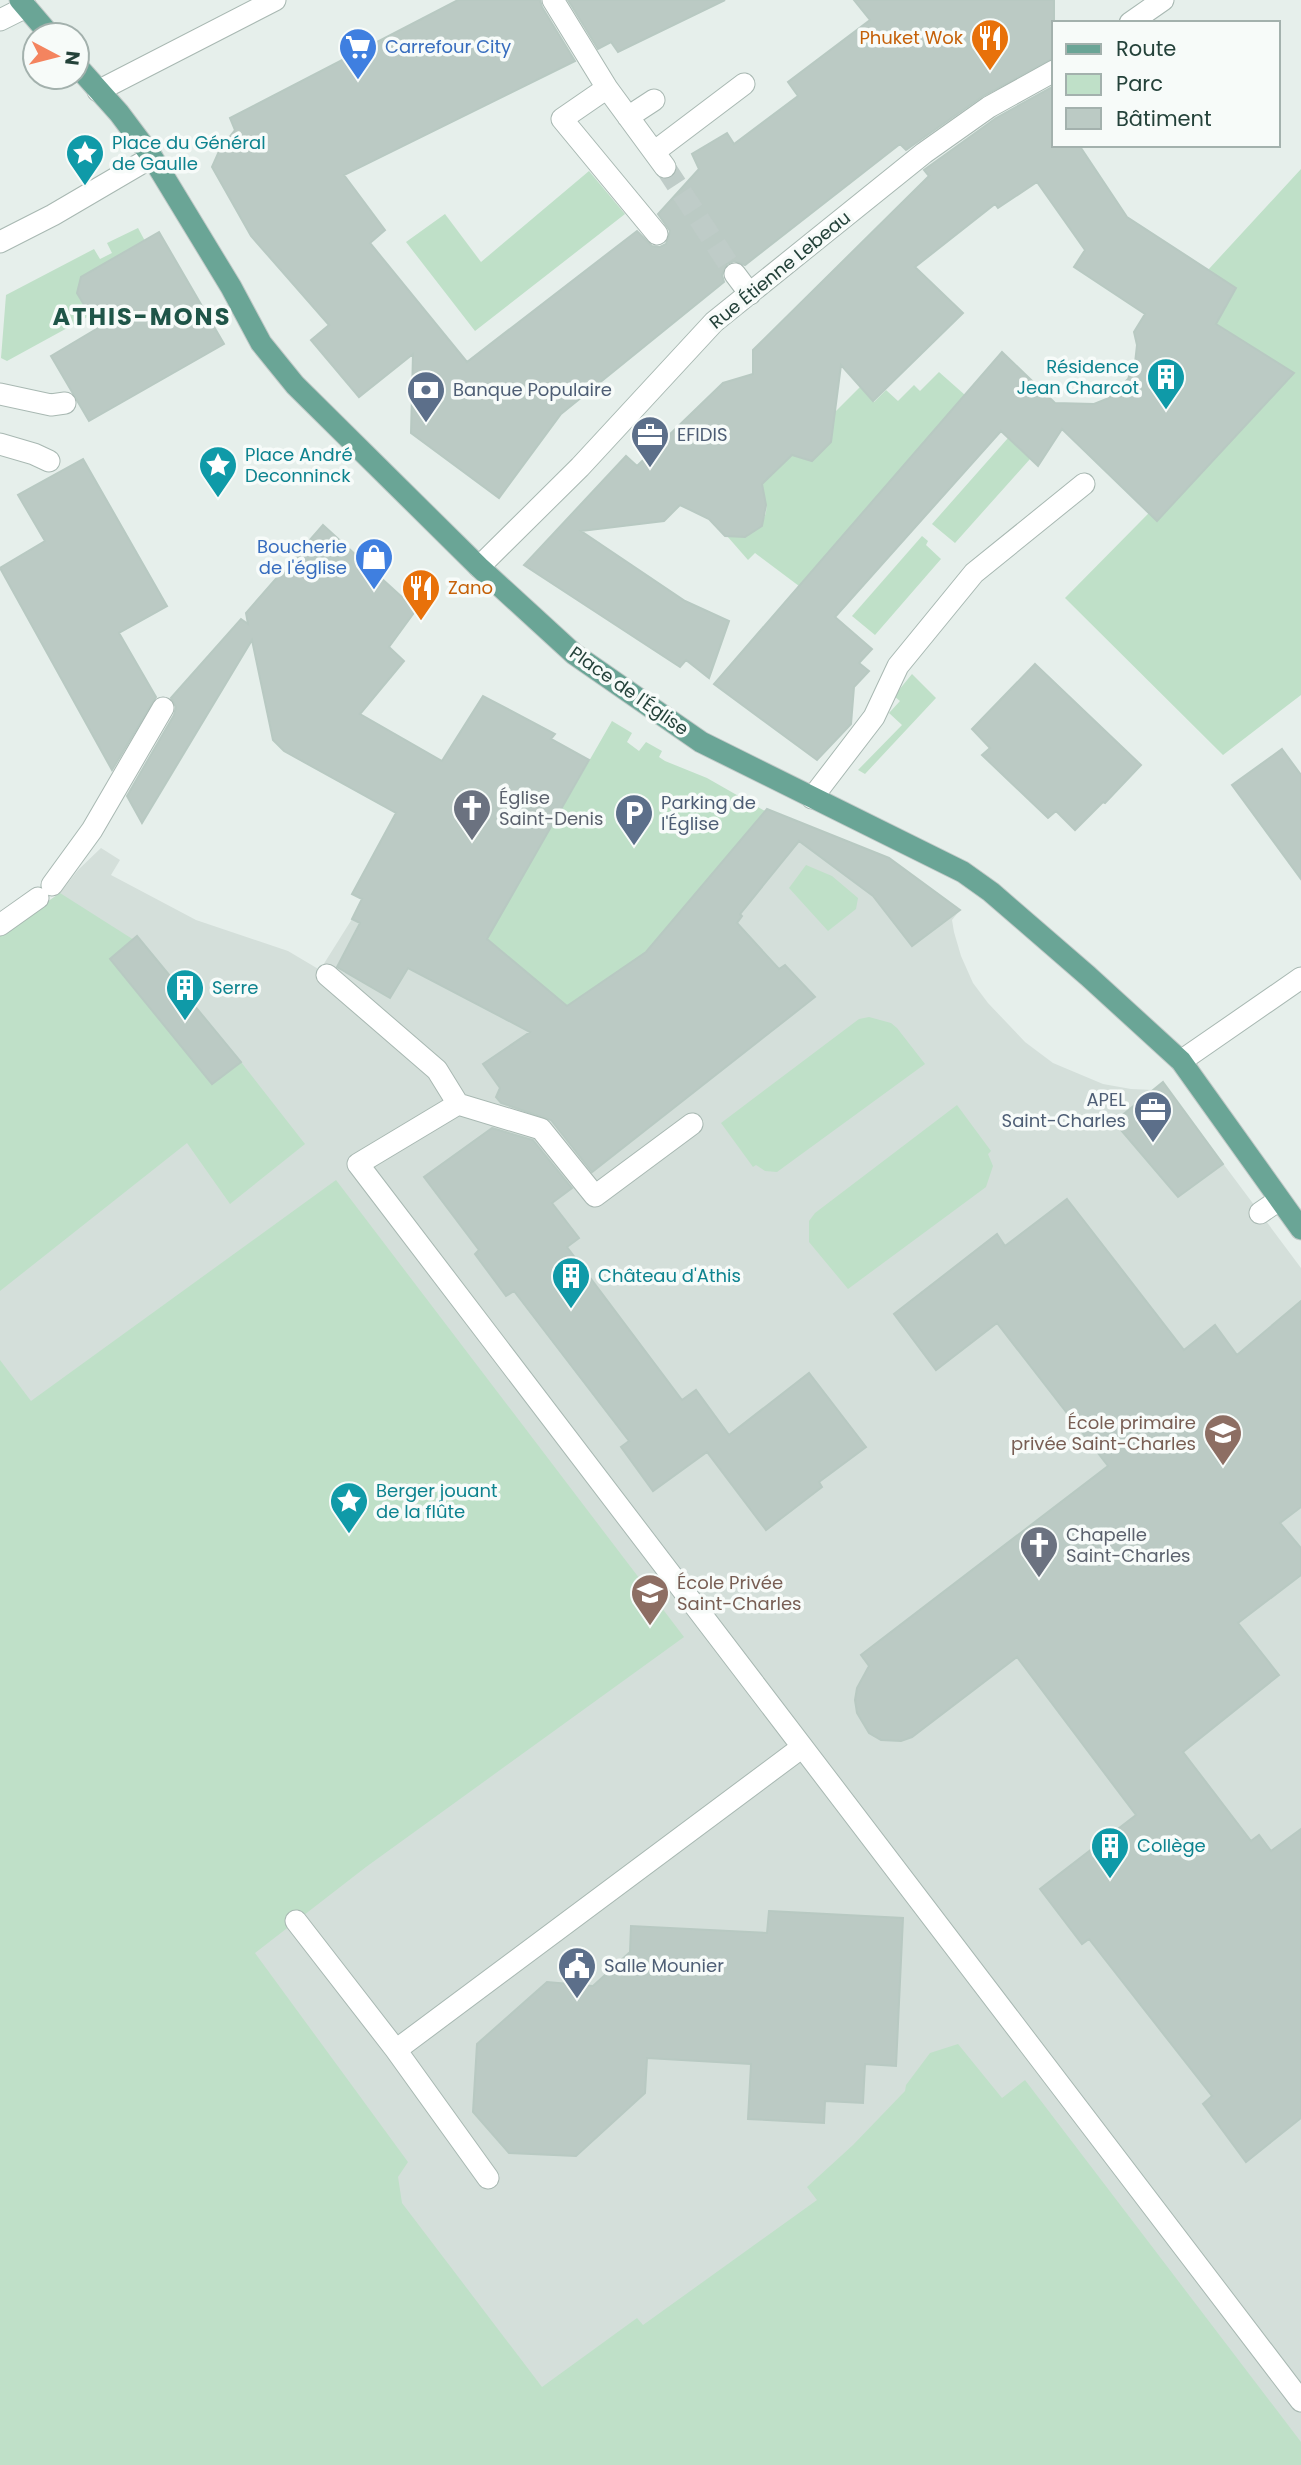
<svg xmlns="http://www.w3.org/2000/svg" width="1301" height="2465" font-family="Poppins,sans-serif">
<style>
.built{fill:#d4dfda}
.green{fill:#bfe0c8}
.building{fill:#bbcac4;stroke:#b8c9c2;stroke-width:2}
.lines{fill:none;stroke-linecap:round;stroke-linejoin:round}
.minor-tunnel{stroke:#bfccc8;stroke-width:21;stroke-dasharray:21 10;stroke-linecap:butt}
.minor-casing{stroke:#a8b8b2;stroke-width:23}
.major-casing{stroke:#c2cac8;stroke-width:23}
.minor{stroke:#fff;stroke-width:21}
.major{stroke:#6aa596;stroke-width:21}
.labels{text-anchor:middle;stroke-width:7;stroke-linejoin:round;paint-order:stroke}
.food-label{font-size:18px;fill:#c56008;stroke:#f7fbf9;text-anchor:end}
.shop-label{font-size:18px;fill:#366cbe;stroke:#f7fbf9;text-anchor:start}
.culture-label{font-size:18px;fill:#0d838f;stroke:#f7fbf9;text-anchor:start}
.street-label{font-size:18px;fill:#24423a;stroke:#f7fbf9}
.service-label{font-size:18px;fill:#4e5e75;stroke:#f7fbf9;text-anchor:start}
.worship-label{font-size:18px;fill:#5b616d;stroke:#f7fbf9;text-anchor:start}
.education-label{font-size:18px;fill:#785e54;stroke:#f7fbf9;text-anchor:end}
.district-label{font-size:24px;font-weight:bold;letter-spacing:2px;fill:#1f5548;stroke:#f7fbf9}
</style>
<rect width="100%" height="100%" fill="#e6efeb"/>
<path class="built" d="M767 809 889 858 960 910 952 920 954 932 961 956 973 983 988 1003 1025 1042 1053 1063 1103 1084 1131 1089 1154 1090 1163 1083 1301 1268V2465H366L0 1986V935L60 893 78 870 101 848 120 860 111 875 196 920 288 951 320 970 352 919 359 923 353 935 358 937 337 968 345 973 346 971 382 991V993L389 998 392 986 436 933 646 952Z"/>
<path class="green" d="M1301 169V695L1223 755 1065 598 1289 371 1215 323 1236 289 1208 270Z
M589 171 625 214 475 331 406 242 445 214 481 262Z
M138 228 145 241 81 277 77 293 91 315 7 361 1 358 6 295 94 249 100 259 112 253 107 243Z
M939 372 965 395 799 586 755 553 748 560 727 536 747 535C766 521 773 510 759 487L796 451 815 458 831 442 832 436 823 424 860 387 874 402 886 390 898 401 914 385 920 391Z
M1008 438 1030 459 955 543 932 524Z
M922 536 928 541 926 545 941 559 875 635 852 616Z
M912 674 936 698 865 774 858 770 902 725 889 713 900 701 894 696Z
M612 721 632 733 627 742 639 751 646 742 662 751 659 757 665 761 707 778 765 811 646 952 567 1006 487 939Z
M806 865 832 876 858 898 856 909 828 931 789 888Z
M60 893 134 940 241 1062 305 1144 230 1204 187 1143 0 1291V935Z
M869 1017 891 1023 897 1028 925 1064 777 1172 765 1171 756 1165 753 1167 721 1123 859 1019Z
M957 1105 991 1151 988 1154 993 1166 986 1187 848 1289 809 1242V1221L815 1213Z
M336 1180 684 1637 366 1867 255 1953 408 2162 398 2177 402 2203 542 2387 637 2318 643 2325 817 2200 807 2187 853 2145 905 2091 906 2085 930 2053 958 2044 1002 2098 1025 2080 1301 2442V2465H0V1360L31 1401Z"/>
<path class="building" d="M458 0H540L542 7 575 61 344 175 385 230 370 243 467 362 637 231 652 246 660 247 666 244 670 231 658 214 699 169 692 154 727 133 734 144 798 96 788 82 870 20 854 0H1054V58L983 96 906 150 900 144 745 265 734 261 727 264 722 275 724 282 561 414 499 498 411 433 413 354 359 397 311 340 329 325 251 236 212 167 220 149 235 130 230 118Z
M568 0H725L618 52 611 42 598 49Z
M1054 86V145H1079L1127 217 1236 288 1216 324 1294 373 1157 521 1062 429 1038 466 1001 431 835 617 872 649 859 663 869 671 854 687 851 724 817 760 714 684 1002 352 1055 403 1094 404 1109 398 1128 379 1135 363 1137 345 1134 332 1145 314 1074 267 1085 250 1037 182 998 208 995 204 915 267 963 313 873 401 841 365 831 442 812 461 792 455 762 484 766 505 762 526 745 537 725 536 709 519 680 505 664 521 581 531 685 601 729 621 709 678 686 660 680 667 524 565 626 456 637 466 723 383 753 374V350L929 176 924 170 996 118Z
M159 232 224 344 89 421 51 356 98 328 77 293 81 277Z
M83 459 167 606 119 633 156 697 112 770 0 568 45 541 18 495Z
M323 525 416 610 389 647 404 661 360 714 442 761 483 696 555 734 551 739 589 760 487 939 567 1006 646 952 767 809 889 858 960 910 912 946 873 896 799 841 740 914 742 916 737 923 779 969 785 965 815 997 592 1172 551 1120 501 1103 496 1097 500 1088 483 1064 530 1032 408 968 390 998 337 967 360 923 352 919 362 899 352 894 396 813 284 751 273 740 252 640 142 823 127 796 174 715 176 707 171 698 241 619 248 624 246 613Z
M1035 664 1141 765 1105 803 1103 802 1075 830 1056 811 1048 818 982 755 990 748 972 729Z
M1282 749 1301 775V879L1232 785Z
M137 936 241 1062 212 1084 110 959Z
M1163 1082 1223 1164 1178 1197 1114 1122Z
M492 1128 533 1140 572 1188 552 1203 579 1238 567 1247 682 1400 696 1390 729 1435 809 1373 866 1447 819 1482 822 1487 766 1530 707 1452 653 1491 621 1447 629 1441 514 1291 506 1296 475 1254 479 1250 424 1177Z
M1067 1199 1184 1350 1215 1325 1237 1355 1301 1301V1507L1280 1523 1301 1548V1575L1238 1623 1279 1675 1183 1752 1251 1841 1259 1835 1271 1851 1301 1829V2118L1246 2162 1203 2104 1212 2096 1089 1939 1082 1944 1040 1889 1136 1815 1017 1657 912 1737 901 1741 881 1740 869 1733 857 1713 855 1700 857 1688 869 1666 861 1655 1108 1466 997 1323 936 1370 894 1314 997 1234 1005 1246Z
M769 1911 903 1918 896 2066 865 2064 863 2103 825 2101 824 2123 748 2119 751 2064 647 2058 645 2093 576 2156 509 2153 473 2112 477 2044 547 1982 593 1986 630 1952 631 1926 767 1933Z"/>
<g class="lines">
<path class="minor-tunnel" d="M665 167 735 274"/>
<defs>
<path id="minor" d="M553 0 607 88 665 167
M0 20 26 7
M1130 23 1163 0
M607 88 562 119 657 234
M98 91 275 0
M628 117 654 100
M654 152 744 84
M0 242 53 215 152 157
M735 274 750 294
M0 394 51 405 65 403
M0 444 34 454 49 461
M479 567 580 467 714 322 924 153 989 107 1054 71
M812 798 874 717 898 666 974 573 1084 484
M52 885 92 830 163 708
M0 925 38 898
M327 975 437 1070 458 1104
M1181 1061 1301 978
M692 1124 595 1196 541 1129 458 1104 358 1164 1301 2401
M1260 1213 1279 1200
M296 1921 396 2050
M488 2178 396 2050 801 1748"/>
<path id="major" d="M20 0 50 35
M77 66 119 113 152 157 231 287 261 343 295 385 479 567 574 654 701 742 963 872 991 892 1088 976 1181 1061 1301 1229"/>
</defs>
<use href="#minor" class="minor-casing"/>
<use href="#major" class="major-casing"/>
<use href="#minor" class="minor"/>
<use href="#major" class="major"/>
</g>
<defs>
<symbol id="restaurant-pin" viewBox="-11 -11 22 30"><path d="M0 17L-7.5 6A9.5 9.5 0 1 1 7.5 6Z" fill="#e8710a" stroke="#f7fbf9"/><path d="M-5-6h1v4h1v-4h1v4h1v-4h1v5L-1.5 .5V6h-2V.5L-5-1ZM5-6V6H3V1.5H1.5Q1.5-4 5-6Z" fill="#fff"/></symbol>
<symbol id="supermarket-pin" viewBox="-11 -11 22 30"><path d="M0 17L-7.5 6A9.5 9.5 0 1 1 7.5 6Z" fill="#3f7fe0" stroke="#f7fbf9"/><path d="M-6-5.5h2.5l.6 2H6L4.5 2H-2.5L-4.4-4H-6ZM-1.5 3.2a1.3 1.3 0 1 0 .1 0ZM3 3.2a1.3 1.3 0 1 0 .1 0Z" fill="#fff"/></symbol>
<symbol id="sight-pin" viewBox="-11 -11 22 30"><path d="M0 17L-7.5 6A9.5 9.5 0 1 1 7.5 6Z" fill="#0f9aa8" stroke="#f7fbf9"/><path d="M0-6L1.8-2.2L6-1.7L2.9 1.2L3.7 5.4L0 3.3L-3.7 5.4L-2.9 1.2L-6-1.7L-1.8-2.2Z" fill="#fff"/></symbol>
<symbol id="building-pin" viewBox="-11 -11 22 30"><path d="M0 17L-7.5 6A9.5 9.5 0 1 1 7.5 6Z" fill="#0f9aa8" stroke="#f7fbf9"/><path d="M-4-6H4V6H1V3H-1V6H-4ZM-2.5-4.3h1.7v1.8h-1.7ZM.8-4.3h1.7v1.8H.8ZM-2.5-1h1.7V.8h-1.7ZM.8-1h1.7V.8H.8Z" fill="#fff"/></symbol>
<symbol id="bank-pin" viewBox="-11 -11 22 30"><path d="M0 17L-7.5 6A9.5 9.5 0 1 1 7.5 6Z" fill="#5c6f8a" stroke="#f7fbf9"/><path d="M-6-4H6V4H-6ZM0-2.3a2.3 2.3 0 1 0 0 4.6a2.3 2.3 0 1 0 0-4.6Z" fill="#fff"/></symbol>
<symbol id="office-pin" viewBox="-11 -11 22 30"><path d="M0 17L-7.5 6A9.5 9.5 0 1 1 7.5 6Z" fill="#5c6f8a" stroke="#f7fbf9"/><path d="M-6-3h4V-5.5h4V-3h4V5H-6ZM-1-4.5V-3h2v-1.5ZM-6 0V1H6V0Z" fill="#fff"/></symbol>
<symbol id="shop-pin" viewBox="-11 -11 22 30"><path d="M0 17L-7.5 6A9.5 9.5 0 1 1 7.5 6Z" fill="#3f7fe0" stroke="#f7fbf9"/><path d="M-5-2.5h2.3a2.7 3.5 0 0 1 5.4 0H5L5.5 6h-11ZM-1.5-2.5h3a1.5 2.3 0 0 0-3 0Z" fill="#fff"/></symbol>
<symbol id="church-pin" viewBox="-11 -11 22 30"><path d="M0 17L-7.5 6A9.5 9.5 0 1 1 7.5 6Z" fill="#6b7280" stroke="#f7fbf9"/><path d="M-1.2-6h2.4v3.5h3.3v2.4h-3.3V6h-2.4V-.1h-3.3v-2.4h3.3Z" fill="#fff"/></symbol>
<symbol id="parking-pin" viewBox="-11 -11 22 30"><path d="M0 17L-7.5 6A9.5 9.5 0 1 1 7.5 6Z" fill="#5c6f8a" stroke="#f7fbf9"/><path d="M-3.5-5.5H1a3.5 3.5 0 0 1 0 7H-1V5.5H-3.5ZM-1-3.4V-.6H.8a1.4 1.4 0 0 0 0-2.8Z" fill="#fff"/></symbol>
<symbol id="school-pin" viewBox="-11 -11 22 30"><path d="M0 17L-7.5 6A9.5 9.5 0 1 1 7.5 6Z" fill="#8d6e63" stroke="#f7fbf9"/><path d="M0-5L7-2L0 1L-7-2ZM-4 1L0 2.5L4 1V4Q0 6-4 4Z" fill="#fff"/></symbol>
<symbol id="civic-pin" viewBox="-11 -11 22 30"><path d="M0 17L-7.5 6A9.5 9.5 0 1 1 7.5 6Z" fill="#5c6f8a" stroke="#f7fbf9"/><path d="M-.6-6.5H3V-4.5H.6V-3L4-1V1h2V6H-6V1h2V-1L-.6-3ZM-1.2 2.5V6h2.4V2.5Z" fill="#fff"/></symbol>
</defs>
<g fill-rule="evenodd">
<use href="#restaurant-pin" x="968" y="16" width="44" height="60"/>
<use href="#supermarket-pin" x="336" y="25" width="44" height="60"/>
<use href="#sight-pin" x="63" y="131" width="44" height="60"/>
<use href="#building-pin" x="1144" y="355" width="44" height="60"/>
<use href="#bank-pin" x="404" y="368" width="44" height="60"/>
<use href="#office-pin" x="628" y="413" width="44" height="60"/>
<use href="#sight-pin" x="196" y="443" width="44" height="60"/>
<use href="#shop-pin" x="352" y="535" width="44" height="60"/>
<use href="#restaurant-pin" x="399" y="566" width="44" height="60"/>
<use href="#church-pin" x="450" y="786" width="44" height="60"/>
<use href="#parking-pin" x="612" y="791" width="44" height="60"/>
<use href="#building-pin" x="163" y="966" width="44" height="60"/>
<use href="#office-pin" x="1131" y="1088" width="44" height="60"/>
<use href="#building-pin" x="549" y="1254" width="44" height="60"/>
<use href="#school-pin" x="1201" y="1411" width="44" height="60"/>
<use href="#sight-pin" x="327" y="1479" width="44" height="60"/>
<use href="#church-pin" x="1017" y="1523" width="44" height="60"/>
<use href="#school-pin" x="628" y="1571" width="44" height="60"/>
<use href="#building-pin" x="1088" y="1824" width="44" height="60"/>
<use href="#civic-pin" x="555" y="1944" width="44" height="60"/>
</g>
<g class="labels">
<g class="food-label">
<text x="963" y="44">Phuket Wok</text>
<text x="448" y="594" text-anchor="start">Zano</text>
</g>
<g class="shop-label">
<text x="385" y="53">Carrefour City</text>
<text x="347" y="553" text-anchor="end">Boucherie<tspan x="347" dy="21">de l'église</tspan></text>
</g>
<g class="culture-label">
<text x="112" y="149">Place du Général<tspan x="112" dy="21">de Gaulle</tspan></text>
<text x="1139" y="373" text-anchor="end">Résidence<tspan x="1139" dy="21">Jean Charcot</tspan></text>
<text x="245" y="461">Place André<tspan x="245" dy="21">Deconninck</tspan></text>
<text x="212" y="994">Serre</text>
<text x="598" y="1282">Château d'Athis</text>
<text x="376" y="1497">Berger jouant<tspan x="376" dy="21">de la flûte</tspan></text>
<text x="1137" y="1852">Collège</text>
</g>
<g class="street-label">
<text transform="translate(780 270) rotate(-39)" y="6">Rue Étienne Lebeau</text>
<text transform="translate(629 691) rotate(35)" y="6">Place de l'Église</text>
</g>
<g class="service-label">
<text x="453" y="396">Banque Populaire</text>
<text x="677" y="441">EFIDIS</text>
<text x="661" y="809">Parking de<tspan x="661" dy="21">l'Église</tspan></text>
<text x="1126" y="1106" text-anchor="end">APEL<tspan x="1126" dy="21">Saint-Charles</tspan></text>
<text x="604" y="1972">Salle Mounier</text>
</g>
<g class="worship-label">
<text x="499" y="804">Église<tspan x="499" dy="21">Saint-Denis</tspan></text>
<text x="1066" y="1541">Chapelle<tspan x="1066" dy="21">Saint-Charles</tspan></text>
</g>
<g class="education-label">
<text x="1196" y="1429">École primaire<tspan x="1196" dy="21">privée Saint-Charles</tspan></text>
<text x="677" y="1589" text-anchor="start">École Privée<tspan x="677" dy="21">Saint-Charles</tspan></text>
</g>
<g class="district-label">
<text x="142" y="325">ATHIS-MONS</text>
</g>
</g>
<rect x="1052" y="21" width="228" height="126" fill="#f7fbf9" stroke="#a3b1ad" stroke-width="2"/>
<rect x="1066" y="44" width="35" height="10" fill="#6aa596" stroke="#a3b1ad" stroke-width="2"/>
<text x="1116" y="56" font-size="21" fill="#24423a">Route</text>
<rect x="1066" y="74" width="35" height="21" fill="#bfe0c8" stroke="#a3b1ad" stroke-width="2"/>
<text x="1116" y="91" font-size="21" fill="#24423a">Parc</text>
<rect x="1066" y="108" width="35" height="21" fill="#bbcac4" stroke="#a3b1ad" stroke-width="2"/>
<text x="1116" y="126" font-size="21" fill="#24423a">Bâtiment</text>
<g transform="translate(56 56) rotate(97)"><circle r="33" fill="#f7fbf9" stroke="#a3b1ad" stroke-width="2"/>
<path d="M0-5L12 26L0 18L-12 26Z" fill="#f4845f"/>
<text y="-10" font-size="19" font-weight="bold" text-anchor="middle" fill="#24423a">N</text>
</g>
</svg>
